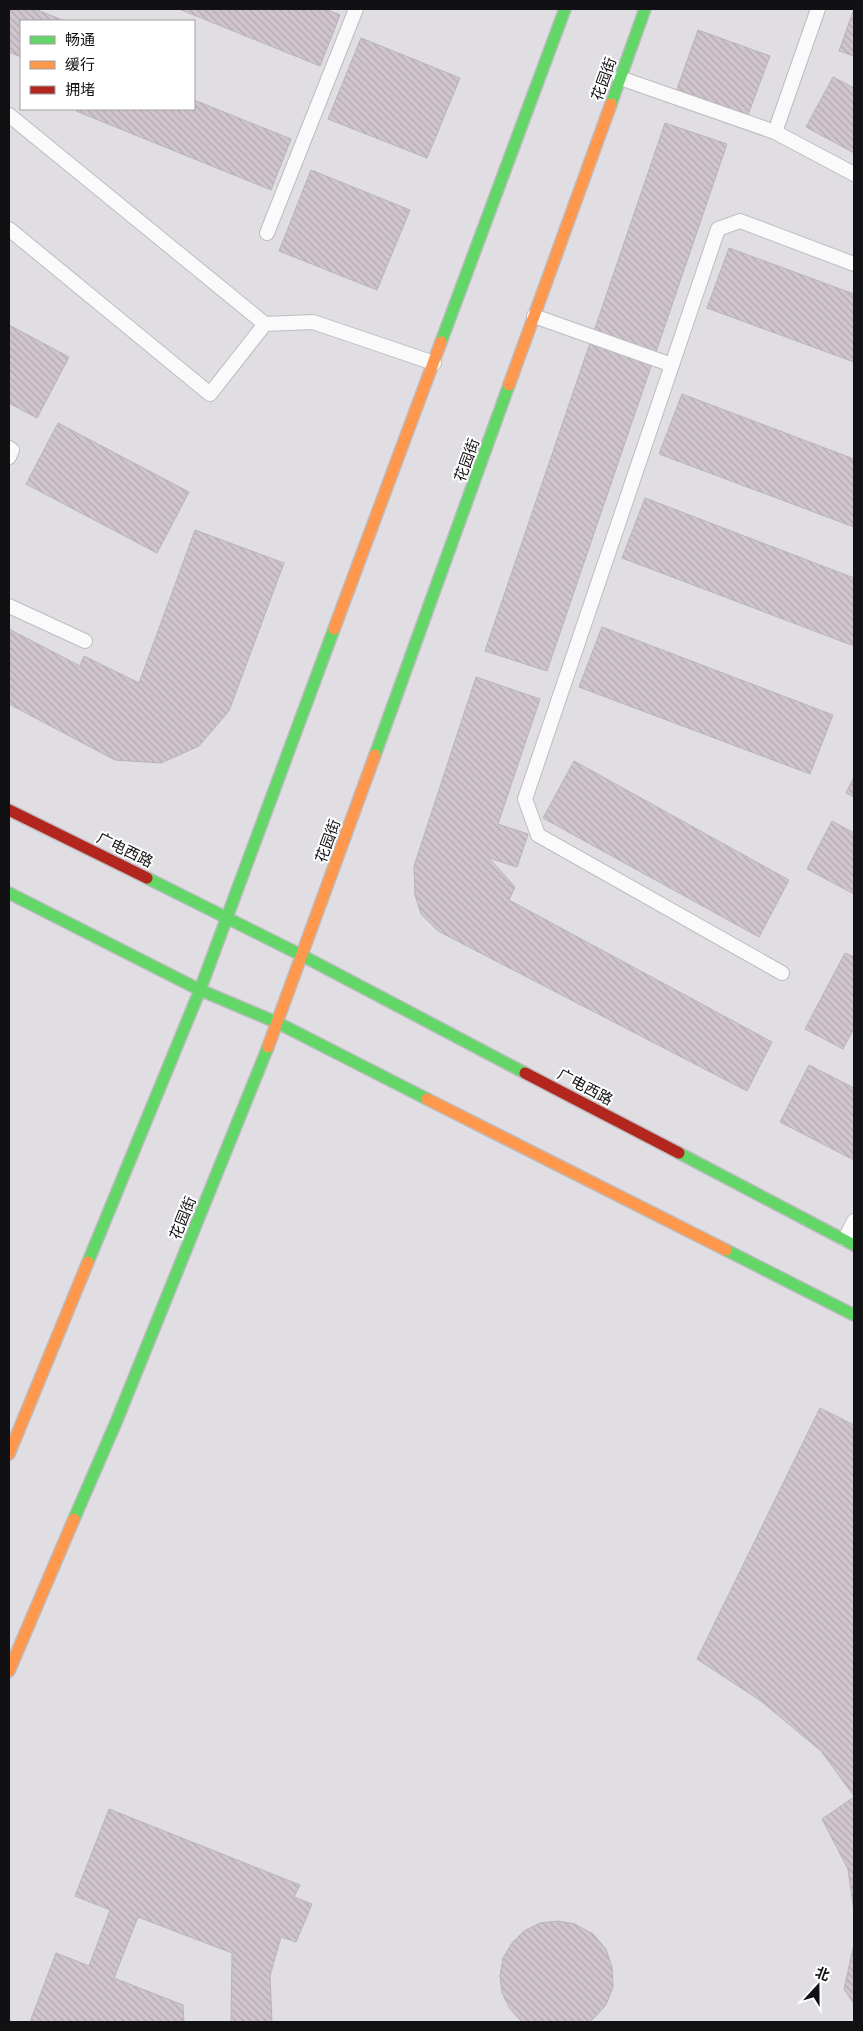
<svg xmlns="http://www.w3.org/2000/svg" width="863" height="2031" font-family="'IBM Plex Sans','Noto Sans SC',sans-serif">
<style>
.building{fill:url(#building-back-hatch);stroke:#b8b5b9}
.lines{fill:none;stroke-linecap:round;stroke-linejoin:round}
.lane-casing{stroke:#bdbcbf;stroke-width:16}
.fast-casing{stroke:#bdbcbf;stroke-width:14}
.slow-casing{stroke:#bdbcbf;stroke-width:14}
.jam-casing{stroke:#bdbcbf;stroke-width:14}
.lane{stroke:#fafafb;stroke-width:14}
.fast{stroke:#63d668;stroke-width:11}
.slow{stroke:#ff974d;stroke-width:11}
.jam{stroke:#b3261e;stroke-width:11}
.labels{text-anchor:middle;stroke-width:4;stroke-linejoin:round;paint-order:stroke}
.street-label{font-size:15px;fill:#111113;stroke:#fff}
</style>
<defs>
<pattern id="building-back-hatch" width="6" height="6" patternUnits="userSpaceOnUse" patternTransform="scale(1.25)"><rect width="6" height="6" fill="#d0c5ce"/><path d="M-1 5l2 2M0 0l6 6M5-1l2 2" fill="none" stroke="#b2a8b0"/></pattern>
</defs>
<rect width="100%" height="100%" fill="#e0dee3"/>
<path class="building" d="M9 9H35L65 21H21V57L9 52Z
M179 9H325L340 15 320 66Z
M854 9V56L839 51Z
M698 30 770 56 748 115 677 89Z
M361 38 460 78 427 158 328 119Z
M833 77 854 88V153L806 127Z
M194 100 291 139 271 190 76 111 77 109H194Z
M665 123 727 144 547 671 485 651Z
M311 170 410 210 377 290 279 251Z
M729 248 854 294V362L707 308Z
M9 325 69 357 37 418 9 403Z
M682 394 854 459V527L659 454Z
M58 423 189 492 157 553 26 484Z
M645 498 854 578V646L622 558Z
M195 530 284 563 229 711 199 746 161 763 115 760 9 704V629L80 666 84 656 139 683Z
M602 627 833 715 810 774 579 687Z
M476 677 540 699 498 824 528 834 517 867 489 858 515 887 509 900 772 1042 747 1091 438 931 421 914 415 895 414 866Z
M574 761 789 880 759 937 543 818Z
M854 777V797L846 793Z
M832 821 854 833V894L807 869Z
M845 953 854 957V1028L843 1049 805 1029Z
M809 1065 854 1088V1160L780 1122Z
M820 1408 854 1425V1796L821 1751 761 1701 697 1659Z
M854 1797V1912L848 1869 822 1819Z
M109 1809 300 1885 294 1897 312 1904 296 1942 281 1937 270 1976 272 2022H231L232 1953 138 1917 114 1978 183 2005 184 2022H30L56 1953 89 1966 110 1910 75 1896Z
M558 1921 575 1924 593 1934 606 1949 612 1967 613 1987 606 2005 590 2022H522L510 2009 502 1993 500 1976 503 1958 512 1943 524 1931 540 1923Z
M854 1944V2004L844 1989Z"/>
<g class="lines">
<defs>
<path id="lane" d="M620 78 775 132 854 174
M9 115 265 324 313 322 434 363
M775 132 818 9
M9 229 210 394 265 324
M267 233 356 9
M534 316 672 365
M9 448 12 450 9 457
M9 606 85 641
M782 973 538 835 525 799 718 229 740 221 854 264
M845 1239 854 1221"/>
<path id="fast" d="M611 104 645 9
M441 342 565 9
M375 755 509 385
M147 878 303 956 525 1073
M9 893 200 990 278 1023 427 1099
M679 1153 854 1245
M726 1250 854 1315
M88 1262 200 990 334 629
M74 1519 117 1420 268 1047"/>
<path id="slow" d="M509 385 611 104
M334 629 441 342
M268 1047 375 755
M427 1099 726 1250
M9 1454 88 1262
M9 1671 74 1519"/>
<path id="jam" d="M9 810 147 878
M525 1073 679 1153"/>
</defs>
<use href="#lane" class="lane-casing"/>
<use href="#fast" class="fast-casing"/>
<use href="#slow" class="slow-casing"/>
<use href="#jam" class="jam-casing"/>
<use href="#lane" class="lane"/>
<use href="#fast" class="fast"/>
<use href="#slow" class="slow"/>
<use href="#jam" class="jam"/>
</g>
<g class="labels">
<g class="street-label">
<text transform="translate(604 79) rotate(-70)" y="5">花园街</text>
<text transform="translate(467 460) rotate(-70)" y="5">花园街</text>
<text transform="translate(328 841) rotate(-70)" y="5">花园街</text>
<text transform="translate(125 850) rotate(26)" y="5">广电西路</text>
<text transform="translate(585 1087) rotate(28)" y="5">广电西路</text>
<text transform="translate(183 1218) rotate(-68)" y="5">花园街</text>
</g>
</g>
<rect width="863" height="2031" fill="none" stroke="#111113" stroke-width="20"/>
<rect x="20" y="20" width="175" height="90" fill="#ffffff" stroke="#a0a0a1"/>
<rect x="30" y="36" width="25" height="8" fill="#63d668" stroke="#a0a0a1"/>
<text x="65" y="45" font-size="15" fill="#111113">畅通</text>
<rect x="30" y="61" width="25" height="8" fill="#ff974d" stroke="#a0a0a1"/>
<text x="65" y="70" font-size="15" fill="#111113">缓行</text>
<rect x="30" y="86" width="25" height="8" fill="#b3261e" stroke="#a0a0a1"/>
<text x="65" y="95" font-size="15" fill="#111113">拥堵</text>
<g transform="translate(818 1986) rotate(21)" stroke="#ffffff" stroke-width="4" paint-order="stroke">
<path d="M0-4L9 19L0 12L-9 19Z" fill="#111113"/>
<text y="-8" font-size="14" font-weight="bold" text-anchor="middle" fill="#111113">北</text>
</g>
</svg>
